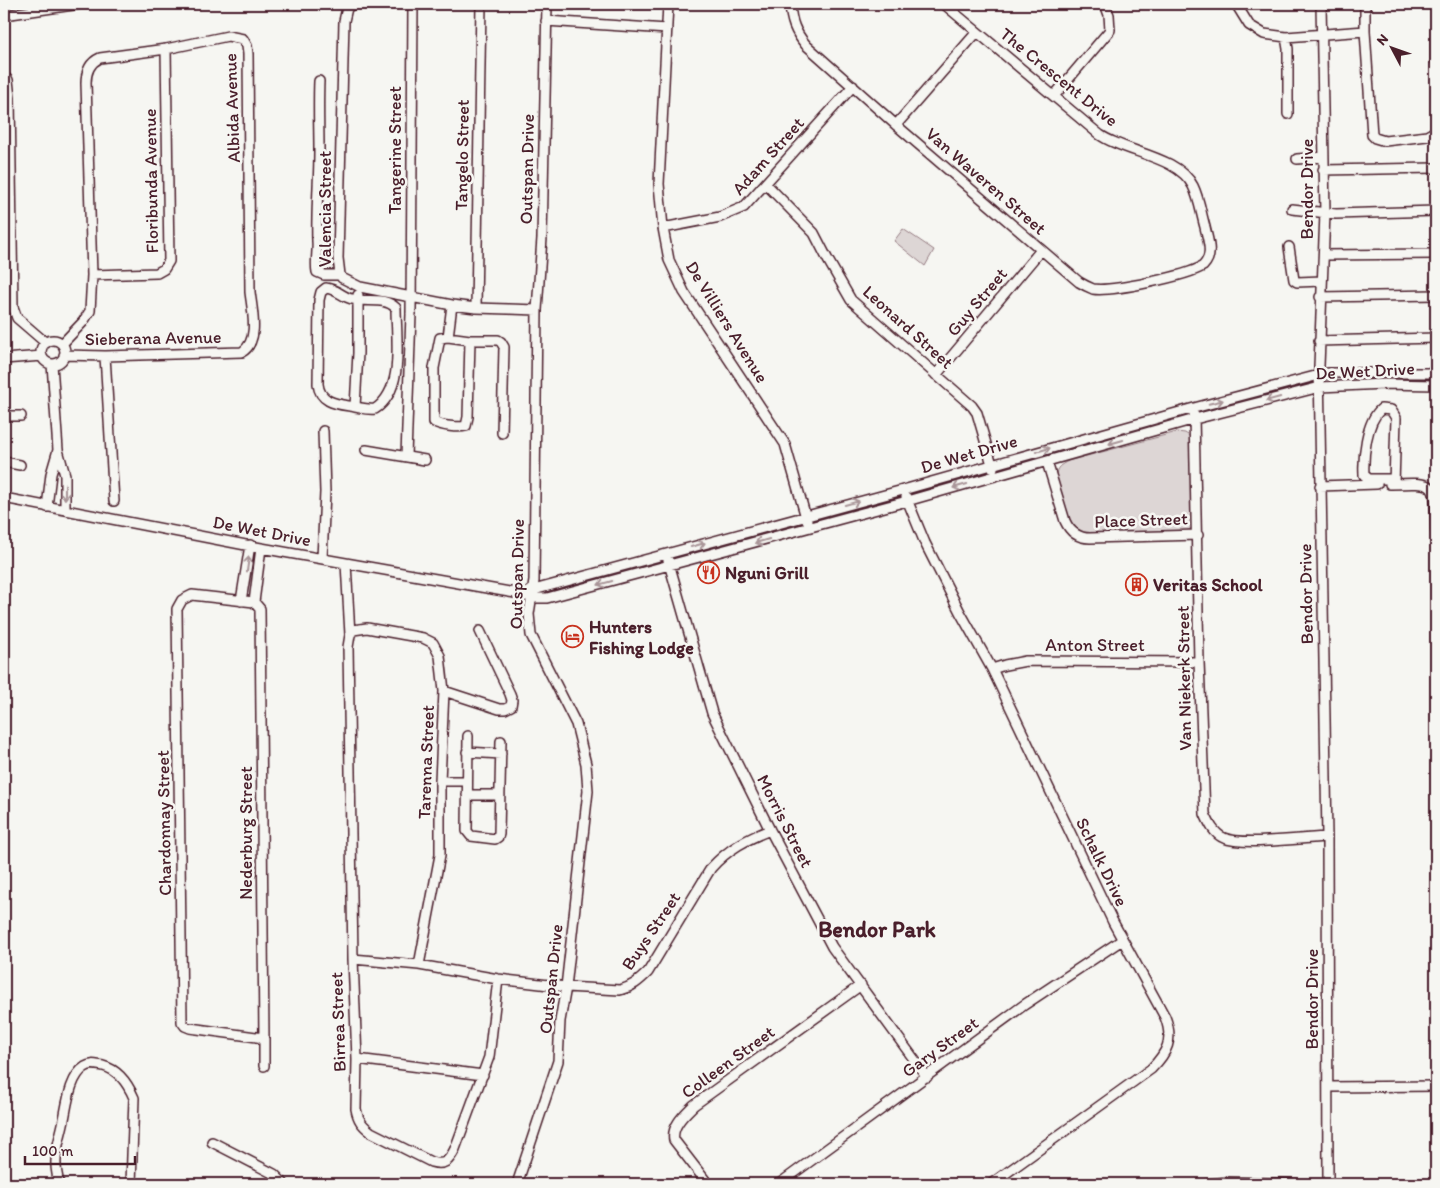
<svg xmlns="http://www.w3.org/2000/svg" width="1440" height="1188" font-family="Itim,sans-serif">
<style>
.green{fill:#ddd6d5;stroke:#947a80}
.lines{fill:none;stroke-linecap:round;stroke-linejoin:round}
.minor-casing{stroke:#4a1f2b;stroke-width:12}
.minor{stroke:#f6f6f2;stroke-width:9}
.oneway{stroke:#a99598}
.labels{text-anchor:middle;stroke-width:5;stroke-linejoin:round;paint-order:stroke}
.street-label{font-size:18px;fill:#4a1f2b;stroke:#f6f6f2}
.poi-label{font-size:18px;font-weight:bold;fill:#4a1f2b;stroke:#f6f6f2;text-anchor:start}
.district-label{font-size:22px;font-weight:bold;fill:#4a1f2b;stroke:#f6f6f2}
</style>
<rect width="100%" height="100%" fill="#f6f6f2"/>
<filter id="ink" filterUnits="userSpaceOnUse"><feTurbulence type="fractalNoise" baseFrequency=".02" numOctaves="2"/><feDisplacementMap in="SourceGraphic" scale="10" xChannelSelector="R" yChannelSelector="G"/><feConvolveMatrix kernelMatrix="1 2 1 2 8 2 1 2 1" color-interpolation-filters="sRGB"/></filter>
<g filter="url(#ink)">
<path class="green" d="M903 229 934 250 925 266 894 241Z
M1177 432 1185 433 1191 437 1192 528 1184 532 1087 534 1079 532 1070 524 1056 476C1056 467 1061 465 1068 461Z"/>
<g class="lines">
<defs>
<path id="minor" d="M353 4 347 8 344 21 338 258 340 275 342 278 360 287 452 305 476 308 537 310
M668 4 659 184 663 228 669 260 684 292 785 444 807 521
M790 4C791 21 795 32 806 45L896 125 1079 282C1084 285 1088 287 1093 289 1111 292 1187 276 1203 266 1214 255 1208 241 1205 227 1201 213 1199 198 1193 186 1178 156 1126 153 1100 135L944 4
M1236 4 1249 25 1264 34 1286 37 1365 31
M1321 4 1325 213 1319 366 1327 837 1328 1184
M1365 4V31L1372 135 1375 138 1385 141 1427 136 1434 132 1436 128
M1436 4V61
M4 15 80 4
M546 21 667 29
M1286 37 1288 49V114
M4 76 8 80 10 98 13 307 17 318 46 343
M319 81C318 105 319 128 319 151 319 181 316 211 317 241 318 251 315 262 317 272L324 275H340
M1054 96 1110 30 1109 15 1105 4
M896 125 977 32
M1297 159 1323 157
M1323 170 1436 168
M766 184 814 233 828 260 851 300 972 406 977 413 993 468
M1292 209 1336 214 1436 211
M663 228 720 217 744 207 853 86
M1289 247 1294 280 1297 282 1322 281
M1324 255 1436 254
M92 275 157 273 164 269 169 261 166 49
M326 288C337 289 342 297 352 299 367 303 384 296 396 308 396 340 405 389 375 409 368 410 361 408 355 407 339 404 320 404 318 384L319 300 321 292Z
M1320 297 1436 295
M476 308 481 4
M448 337 452 305
M470 340 468 417 466 426C458 428 442 426 434 422V368L440 338 448 337 470 340H498L501 342 504 347 502 433
M41 352a12 12 0 1 1 24 0a12 12 0 1 1-24 0Z
M1319 341 1436 338
M62 344 83 322 90 311 92 275 86 83C86 72 89 63 100 58L166 49 228 36 243 39 247 46 248 54 250 292C252 310 260 341 242 352L105 356 64 355
M105 356 114 501
M4 359 42 356
M52 364 58 450 65 475V510
M936 375 1041 250
M355 407 358 353V295
M1194 415 1199 662 1205 814C1209 823 1214 834 1224 838 1242 846 1304 838 1327 837
M4 416H21
M366 450 425 460
M406 456 411 314 413 4
M4 462 20 465
M1047 462 1065 521C1070 532 1078 538 1090 538L1198 535
M1394 479H1369L1364 475C1363 457 1366 422 1381 409L1391 410 1396 418 1394 484
M1390 484C1440 482 1435 482 1436 531
M1320 486 1377 484
M906 497 925 543 960 612 992 669 1113 922 1165 1017C1174 1040 1167 1053 1151 1069L991 1184
M4 498 261 548 515 593 533 598H547L907 501 1195 419 1320 387 1384 384 1436 385
M47 507 51 474 58 450
M322 559 325 492 323 431
M668 560 712 713 770 830 832 947 927 1077
M346 563 350 635
M530 591 903 490 1194 408 1319 375 1329 373H1436
M241 601 250 545
M254 602 261 548
M992 669 1005 665 1026 661 1199 662
M444 691 499 709H505L511 706 512 700 510 694 480 631
M468 736 467 831 471 836 495 839 498 837 499 834 501 741
M467 752 501 754
M440 781H467
M467 795H500
M353 959 419 965 498 979 566 987 620 990C632 987 639 981 648 972L711 868C728 849 747 839 770 830
M419 965 440 855V781L444 691 440 656 433 643 423 638 367 628 353 630 350 635 348 647 353 959 357 1059 356 1109C358 1120 362 1125 371 1132L431 1162C445 1166 449 1161 455 1149L489 1057 498 979
M357 1059 483 1075
M264 1066V1038L260 609 254 602 192 595 182 600 177 609 182 1022 185 1026 190 1028 264 1038
M1329 1087 1436 1086
M212 1142 274 1174 284 1184
M59 1184C58 1178 56 1171 56 1165 55 1151 60 1138 63 1124 67 1107 69 1077 85 1067 91 1063 96 1065 103 1066 119 1070 128 1084 134 1098L131 1184
M517 1184 558 1061 560 1021 566 987 588 791 586 764 576 724 531 635 529 614 534 581 537 310 542 238 547 4
M708 1184 674 1140C671 1126 685 1114 694 1105L861 985
M779 1184 1024 1005 1122 940
M1207 1184 1229 1182 1301 1184"/>
</defs>
<use href="#minor" class="minor-casing"/>
<use href="#minor" class="minor"/>
</g>
<defs><path id="oneway-shaft" d="M-6 0H5M1.5-3L5.5 0L1.5 3" fill="none" stroke-width="1.6" stroke-linecap="round" stroke-linejoin="round" transform="scale(1.25)"/></defs>
<g class="oneway">
<use href="#oneway-shaft" transform="translate(1273 399) rotate(165)"/>
<use href="#oneway-shaft" transform="translate(1216 402) rotate(-14)"/>
<use href="#oneway-shaft" transform="translate(1116 442) rotate(164)"/>
<use href="#oneway-shaft" transform="translate(1043 450) rotate(-16)"/>
<use href="#oneway-shaft" transform="translate(960 486) rotate(164)"/>
<use href="#oneway-shaft" transform="translate(65 492) rotate(90)"/>
<use href="#oneway-shaft" transform="translate(852 503) rotate(-15)"/>
<use href="#oneway-shaft" transform="translate(762 541) rotate(164)"/>
<use href="#oneway-shaft" transform="translate(698 545) rotate(-16)"/>
<use href="#oneway-shaft" transform="translate(248 564) rotate(-82)"/>
<use href="#oneway-shaft" transform="translate(605 583) rotate(165)"/>
</g>
</g>
<defs>
<symbol id="restaurant-ring" viewBox="-11 -11 22 22"><circle r="9.5" fill="#f6f6f2" stroke="#c8321e" stroke-width="1.5"/><path d="M-5-6h1v4h1v-4h1v4h1v-4h1v5L-1.5 .5V6h-2V.5L-5-1ZM5-6V6H3V1.5H1.5Q1.5-4 5-6Z" fill="#c8321e"/></symbol>
<symbol id="building-ring" viewBox="-11 -11 22 22"><circle r="9.5" fill="#f6f6f2" stroke="#c8321e" stroke-width="1.5"/><path d="M-4-6H4V6H1V3H-1V6H-4ZM-2.5-4.3h1.7v1.8h-1.7ZM.8-4.3h1.7v1.8H.8ZM-2.5-1h1.7V.8h-1.7ZM.8-1h1.7V.8H.8Z" fill="#c8321e"/></symbol>
<symbol id="hotel-ring" viewBox="-11 -11 22 22"><circle r="9.5" fill="#f6f6f2" stroke="#c8321e" stroke-width="1.5"/><path d="M-6-4.5h1.5V1H6V5H4.5V3h-9V5H-6ZM-4 0a1.8 1.8 0 1 1 3.6 0ZM.5 0V-2.5h3Q6-2.5 6 0Z" fill="#c8321e"/></symbol>
</defs>
<g fill-rule="evenodd">
<use href="#restaurant-ring" x="696" y="560" width="25" height="25"/>
<use href="#building-ring" x="1124" y="572" width="25" height="25"/>
<use href="#hotel-ring" x="560" y="624" width="25" height="25"/>
</g>
<g class="labels">
<g class="street-label">
<text transform="translate(1059 77) rotate(39)" y="6">The Crescent Drive</text>
<text transform="translate(232 108) rotate(-92)" y="6">Albida Avenue</text>
<text transform="translate(395 150) rotate(-90)" y="6">Tangerine Street</text>
<text transform="translate(462 155) rotate(-89)" y="6">Tangelo Street</text>
<text transform="translate(768 156) rotate(-48)" y="6">Adam Street</text>
<text transform="translate(527 169) rotate(-89)" y="6">Outspan Drive</text>
<text transform="translate(151 181) rotate(-91)" y="6">Floribunda Avenue</text>
<text transform="translate(986 181) rotate(41)" y="6">Van Waveren Street</text>
<text transform="translate(1307 189) rotate(-90)" y="6">Bendor Drive</text>
<text transform="translate(325 209) rotate(-90)" y="6">Valencia Street</text>
<text transform="translate(977 302) rotate(-50)" y="6">Guy Street</text>
<text transform="translate(727 322) rotate(58)" y="6">De Villiers Avenue</text>
<text transform="translate(908 327) rotate(42)" y="6">Leonard Street</text>
<text transform="translate(153 338) rotate(-1)" y="6">Sieberana Avenue</text>
<text transform="translate(1365 371) rotate(-3)" y="6">De Wet Drive</text>
<text transform="translate(969 454) rotate(-16)" y="6">De Wet Drive</text>
<text transform="translate(1141 520) rotate(-2)" y="6">Place Street</text>
<text transform="translate(262 531) rotate(11)" y="6">De Wet Drive</text>
<text transform="translate(517 574) rotate(-89)" y="6">Outspan Drive</text>
<text transform="translate(1306 594) rotate(-91)" y="6">Bendor Drive</text>
<text x="1095" y="651">Anton Street</text>
<text transform="translate(1184 678) rotate(-91)" y="6">Van Niekerk Street</text>
<text transform="translate(426 762) rotate(-88)" y="6">Tarenna Street</text>
<text transform="translate(785 821) rotate(63)" y="6">Morris Street</text>
<text transform="translate(164 823) rotate(-91)" y="6">Chardonnay Street</text>
<text transform="translate(246 833) rotate(-90)" y="6">Nederburg Street</text>
<text transform="translate(1102 862) rotate(64)" y="6">Schalk Drive</text>
<text transform="translate(651 931) rotate(-56)" y="6">Buys Street</text>
<text transform="translate(551 979) rotate(-84)" y="6">Outspan Drive</text>
<text transform="translate(1312 999) rotate(-90)" y="6">Bendor Drive</text>
<text transform="translate(338 1022) rotate(-92)" y="6">Birrea Street</text>
<text transform="translate(940 1047) rotate(-36)" y="6">Gary Street</text>
<text transform="translate(728 1062) rotate(-36)" y="6">Colleen Street</text>
</g>
<g class="poi-label">
<text x="725" y="579">Nguni Grill</text>
<text x="1153" y="591">Veritas School</text>
<text x="589" y="633">Hunters<tspan x="589" dy="21">Fishing Lodge</tspan></text>
</g>
<g class="district-label">
<text x="877" y="937">Bendor Park</text>
</g>
</g>
<rect width="1440" height="1188" fill="none" stroke="#f6f6f2" stroke-width="20"/>
<rect x="10" y="10" width="1420" height="1168" fill="none" stroke="#4a1f2b" stroke-width="2" filter="url(#ink)"/>
<g transform="translate(1392 48) rotate(311)" stroke="#f6f6f2" stroke-width="4" paint-order="stroke">
<path d="M0-4L9 19L0 12L-9 19Z" fill="#4a1f2b"/>
<text y="-8" font-size="14" font-weight="bold" text-anchor="middle" fill="#4a1f2b">N</text>
</g>
<path d="M25 1156v8h110v-8" fill="none" stroke="#4a1f2b" stroke-width="2.5"/>
<text x="32" y="1156" font-size="15" fill="#4a1f2b" stroke="#f6f6f2" stroke-width="4" paint-order="stroke">100 m</text>
</svg>
